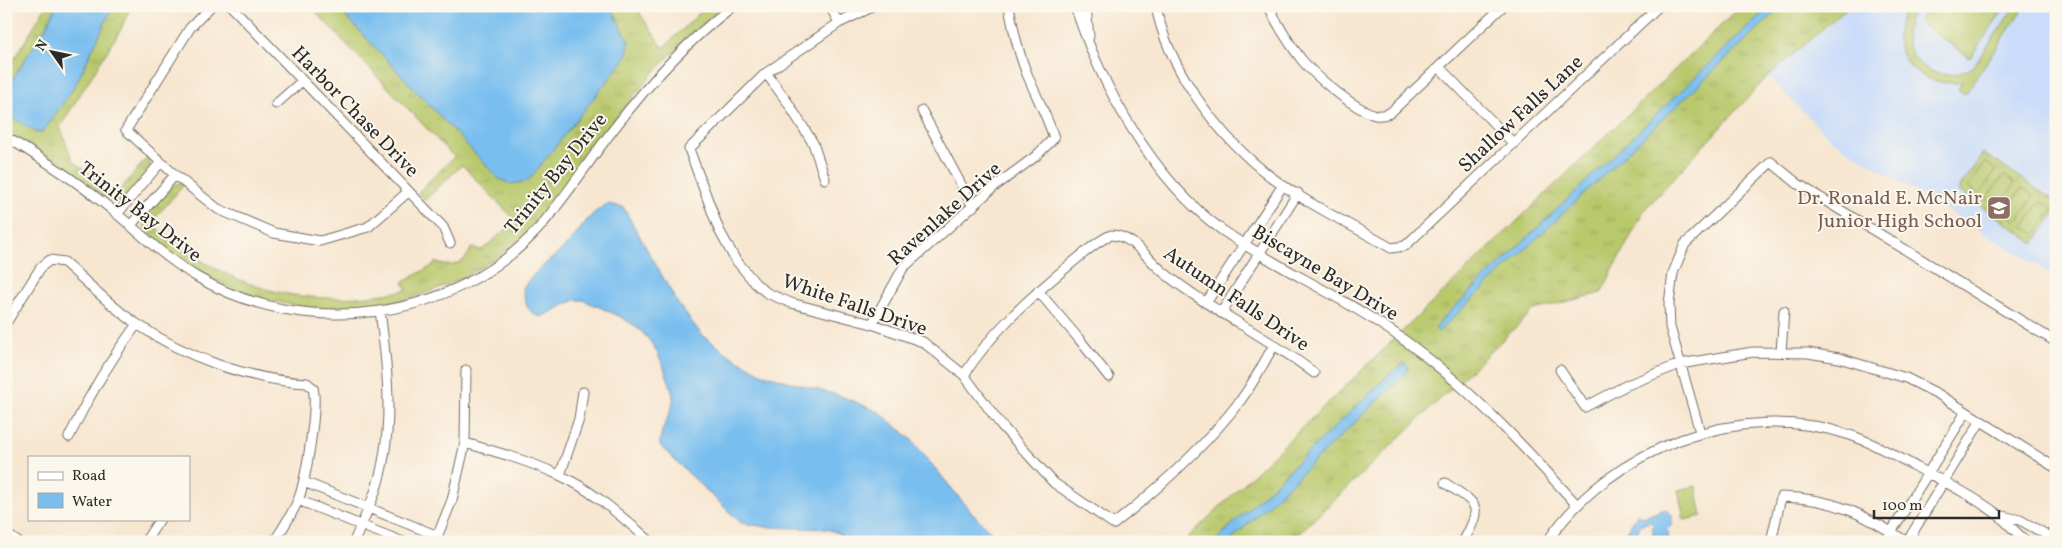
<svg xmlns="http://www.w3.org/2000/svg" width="2062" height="548" font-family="Vollkorn,serif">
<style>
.built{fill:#c9dcf9}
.grass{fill:url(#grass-tufts);stroke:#727a4b}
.garden{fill:#b8c86b;stroke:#727a4b}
.water{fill:#78beef;stroke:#52748d}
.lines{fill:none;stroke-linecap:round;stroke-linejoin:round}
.minor-casing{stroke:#726c65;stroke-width:11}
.minor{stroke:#fff;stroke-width:9}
.labels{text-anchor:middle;stroke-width:4;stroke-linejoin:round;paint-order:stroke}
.street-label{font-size:20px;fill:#2b2b2b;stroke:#fbf7ec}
.education-label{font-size:20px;fill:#785e54;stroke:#fbf7ec;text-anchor:end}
</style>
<defs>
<pattern id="grass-tufts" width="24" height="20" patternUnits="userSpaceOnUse" patternTransform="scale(1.25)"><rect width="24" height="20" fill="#b8c86b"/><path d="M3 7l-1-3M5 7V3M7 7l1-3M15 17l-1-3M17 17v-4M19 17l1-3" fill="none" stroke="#9eac5d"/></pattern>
</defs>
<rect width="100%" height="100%" fill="#fbf7ec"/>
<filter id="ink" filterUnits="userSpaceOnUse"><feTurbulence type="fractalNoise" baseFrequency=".02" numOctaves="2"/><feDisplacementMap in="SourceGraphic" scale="10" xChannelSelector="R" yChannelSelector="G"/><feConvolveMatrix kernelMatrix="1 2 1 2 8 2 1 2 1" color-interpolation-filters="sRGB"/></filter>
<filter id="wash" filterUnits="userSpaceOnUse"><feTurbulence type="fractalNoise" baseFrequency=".0096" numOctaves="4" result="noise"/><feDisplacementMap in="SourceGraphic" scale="20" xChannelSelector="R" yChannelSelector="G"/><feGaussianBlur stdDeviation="1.12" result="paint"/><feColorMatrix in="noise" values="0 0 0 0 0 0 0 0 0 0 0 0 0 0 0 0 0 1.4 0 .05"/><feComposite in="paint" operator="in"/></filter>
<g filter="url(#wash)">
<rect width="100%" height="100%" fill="#f7e6d0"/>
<path class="built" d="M1849 6H2056V277L1830 139 1767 75 1828 26Z"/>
<path class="grass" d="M46 6H131L121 29 60 127 73 161 112 190H120L149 155 150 168 120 202 108 199 53 159 6 131V73Z
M310 6H637V9L663 48 707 6H723C681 42 645 80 611 124 594 147 576 170 559 193 549 206 540 221 528 232 434 318 298 334 189 266 173 256 159 243 145 230L144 219 172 185 180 183 184 185 154 219 155 227C235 293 305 310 407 290L403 282 434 265 435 262C450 269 466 264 471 248L482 250 516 221 462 165 425 200 418 192 454 157Z
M1741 6H1849L1768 76 1645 209 1601 293 1534 310 1290 542H1229L1405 375 1409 367 1390 374 1214 542H1183Z
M1983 153 2056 202V211L2034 243 1958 190Z"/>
<path class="garden" d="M1908 6H1916C1886 48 1933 94 1974 66L2015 6H2025L1965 94 1958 89 1962 82C1916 90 1879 47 1908 6Z
M1930 6H2006L1970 58 1919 22Z
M1985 162 1996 170 1979 194 1968 186Z
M2004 175 2015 183 1998 207 1986 199Z
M2022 188 2034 196 2017 221 2005 213Z
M2041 201 2053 209 2035 234 2024 226Z
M1696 486 1702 516 1684 520 1678 490Z"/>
<path class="water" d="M56 6H113L76 84 43 132H36L6 114V89L46 27Z
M336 6H610L629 42 627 56 528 181 511 184 499 179Z
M1770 6H1782L1438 332 1435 329 1444 317Z
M608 204 623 207 678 304 702 335 731 356 763 374 843 397 879 412 910 438 972 513 1001 542H846L838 533 827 529 766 527 741 523 660 446C659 429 670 418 673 402 674 394 670 384 667 376 650 326 629 320 583 300H575L541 317C526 312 525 303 523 288 535 270 554 258 570 242 582 228 590 212 608 204Z
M1404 363 1409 367 1405 375 1229 542H1214L1390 374Z
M1665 509 1672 515V525L1666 530 1669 533 1667 541 1656 542 1653 539V522L1641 524 1632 542 1623 539 1637 514 1644 517Z"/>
</g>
<g filter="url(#ink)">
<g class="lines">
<defs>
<path id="minor" d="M211 6 190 28 126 130 175 175 218 209 274 233 320 241 368 227 408 192
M231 6 443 227 450 243
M830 6 839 23
M1075 6C1101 86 1153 180 1222 230 1278 269 1341 295 1397 335 1464 382 1522 444 1577 505
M1086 6 1089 37
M1156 6C1167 66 1215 131 1261 169 1297 199 1350 224 1391 248L1405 246 1659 6
M1269 6C1277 25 1289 43 1301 59 1316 77 1353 108 1375 115 1380 116 1384 115 1390 113L1503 6
M1439 67 1514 144
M766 73 839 23 874 6
M276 104 302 81
M922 111 973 207
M6 137C43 159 78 182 111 209 139 232 165 258 197 277 304 340 454 322 539 228 566 197 588 162 613 130 648 84 687 41 733 6
M825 179 813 143 788 103 766 73 689 149 719 230 735 259 755 283 767 293 791 303 872 324 923 342 964 375 1001 425 1054 483 1114 524C1159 488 1205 447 1240 401 1253 384 1263 364 1274 345
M117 214 161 162
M130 226 175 175
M1038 291 1079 339 1109 377
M1206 303 1283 185
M1221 313 1298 193
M6 323 41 267 50 260 64 262C88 283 111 307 137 324 185 357 249 380 307 383L313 388C318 407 306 478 299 498 293 513 283 528 274 542
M872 324 903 268 994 187 1036 156 1054 138C1047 116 1036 96 1027 74 1018 52 1013 29 1009 6
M1781 352 1784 311
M1560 370 1585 407 1627 385 1680 364 1753 352 1808 353 1839 358 1906 378 1938 394 2056 468
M964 375C991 333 1028 299 1067 267 1081 256 1095 242 1111 235 1132 235 1147 258 1162 271 1209 310 1266 335 1314 373
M1700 432 1670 327 1669 304 1673 273 1685 244 1771 162 1798 184 2056 342
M69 437C88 397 110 360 137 324
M465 443C497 452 529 461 559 475 593 490 623 518 651 542
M560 475 579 419 583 392
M304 482 438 536
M1445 483C1478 505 1484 504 1463 542
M298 500 403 542
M1998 515 2020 520 2056 540
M6 534 18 542
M145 542 160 519
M354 542C361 525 369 509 375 492 395 435 388 370 380 311
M435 542 452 500 465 443 466 370
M1547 542C1611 447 1741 399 1850 435 1874 443 1896 456 1918 468 1945 482 1973 496 1997 514 2007 522 2016 533 2027 542
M1771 542 1781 497C1833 498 1864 514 1907 542
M1885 542 1966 412
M1907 542 1980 422"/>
</defs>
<use href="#minor" class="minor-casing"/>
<use href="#minor" class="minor"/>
</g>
</g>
<defs>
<symbol id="school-square" viewBox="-11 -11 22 22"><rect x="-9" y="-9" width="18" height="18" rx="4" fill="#8d6e63" stroke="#fbf7ec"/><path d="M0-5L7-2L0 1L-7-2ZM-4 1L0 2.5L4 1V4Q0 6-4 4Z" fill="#fff"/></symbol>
</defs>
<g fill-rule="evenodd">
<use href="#school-square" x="1985" y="194" width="28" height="28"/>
</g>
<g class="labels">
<g class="street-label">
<text transform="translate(356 111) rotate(46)" y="7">Harbor Chase Drive</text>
<text transform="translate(1520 113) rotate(-43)" y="7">Shallow Falls Lane</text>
<text transform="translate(555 173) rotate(-51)" y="7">Trinity Bay Drive</text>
<text transform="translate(141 211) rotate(38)" y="7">Trinity Bay Drive</text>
<text transform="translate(944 213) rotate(-42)" y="7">Ravenlake Drive</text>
<text transform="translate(1326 272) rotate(31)" y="7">Biscayne Bay Drive</text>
<text transform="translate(1237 298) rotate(34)" y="7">Autumn Falls Drive</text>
<text transform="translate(855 304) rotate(19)" y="7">White Falls Drive</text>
</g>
<g class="education-label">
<text x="1982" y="204">Dr. Ronald E. McNair<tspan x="1982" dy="23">Junior High School</tspan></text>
</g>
</g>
<rect width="2062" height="548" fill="none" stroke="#fbf7ec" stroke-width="25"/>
<rect x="28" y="456" width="162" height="65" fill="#fbf7ec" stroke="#a8a59f"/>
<rect x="38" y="472" width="25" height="8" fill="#ffffff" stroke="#a8a59f"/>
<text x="72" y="480" font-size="15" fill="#2b2b2b">Road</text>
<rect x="38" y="493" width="25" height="15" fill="#78beef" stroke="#a8a59f"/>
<text x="72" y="506" font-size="15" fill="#2b2b2b">Water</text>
<g transform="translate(52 52) rotate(303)" stroke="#fbf7ec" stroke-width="4" paint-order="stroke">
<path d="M0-4L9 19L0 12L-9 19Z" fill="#2b2b2b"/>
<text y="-8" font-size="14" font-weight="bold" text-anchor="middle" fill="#2b2b2b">N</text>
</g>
<path d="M1874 510v8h125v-8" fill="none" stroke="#2b2b2b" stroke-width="2.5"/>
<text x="1882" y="510" font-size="15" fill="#2b2b2b" stroke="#fbf7ec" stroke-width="4" paint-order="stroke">100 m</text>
</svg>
